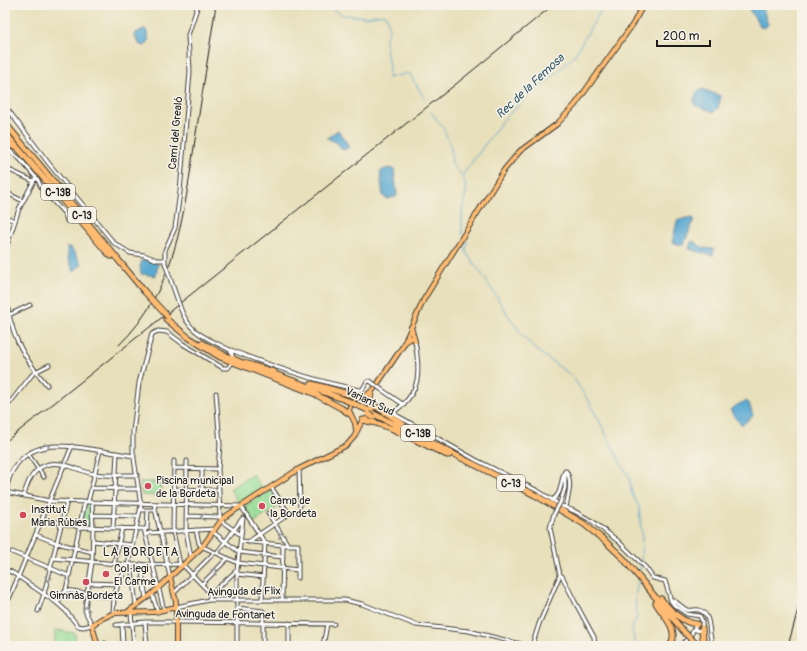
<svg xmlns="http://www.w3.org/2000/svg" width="807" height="651" font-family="Pangolin,sans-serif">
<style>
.green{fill:#97dd96;stroke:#5a7c59}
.water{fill:#56a7d1;stroke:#396276}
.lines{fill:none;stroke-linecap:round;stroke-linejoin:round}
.stream{stroke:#56a7d1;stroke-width:1}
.minor-casing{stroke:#3b3934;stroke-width:5}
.major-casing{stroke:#3b3934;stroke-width:6}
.highway-casing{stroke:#3b3934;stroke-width:7}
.minor{stroke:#fff;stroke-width:3}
.major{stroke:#febb71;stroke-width:4}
.highway{stroke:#febb71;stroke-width:5}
.rail{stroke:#1c1c1c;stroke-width:1}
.minor-bridge-casing{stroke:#3b3934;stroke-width:5;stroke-linecap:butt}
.highway-bridge-casing{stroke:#3b3934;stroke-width:7;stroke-linecap:butt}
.minor-bridge{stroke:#fff;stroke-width:3}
.highway-bridge{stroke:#febb71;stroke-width:5}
.oneway{stroke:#999}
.poi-dot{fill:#d1495b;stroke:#f7f3e8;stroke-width:1.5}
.labels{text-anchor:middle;stroke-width:3;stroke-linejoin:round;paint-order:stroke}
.shield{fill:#f7f3e8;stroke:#5e5c59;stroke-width:1}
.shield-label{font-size:10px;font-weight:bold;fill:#1c1c1c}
.street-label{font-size:11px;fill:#1c1c1c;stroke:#f7f3e8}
.poi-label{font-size:11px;fill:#1c1c1c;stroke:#f7f3e8;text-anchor:start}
.water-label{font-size:12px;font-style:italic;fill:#365b6d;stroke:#f7f3e8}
.neighbourhood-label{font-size:12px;letter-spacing:1px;fill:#1c1c1c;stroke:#f7f3e8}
</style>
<rect width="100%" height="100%" fill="#f7f3e8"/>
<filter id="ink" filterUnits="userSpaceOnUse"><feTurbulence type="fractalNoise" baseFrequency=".025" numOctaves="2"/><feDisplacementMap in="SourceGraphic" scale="8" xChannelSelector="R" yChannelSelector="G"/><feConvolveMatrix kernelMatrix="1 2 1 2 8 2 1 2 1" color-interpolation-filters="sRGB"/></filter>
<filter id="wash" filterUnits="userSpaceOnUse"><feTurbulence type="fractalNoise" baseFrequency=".012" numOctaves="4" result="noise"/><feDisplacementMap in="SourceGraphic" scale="16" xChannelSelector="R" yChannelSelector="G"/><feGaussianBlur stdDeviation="0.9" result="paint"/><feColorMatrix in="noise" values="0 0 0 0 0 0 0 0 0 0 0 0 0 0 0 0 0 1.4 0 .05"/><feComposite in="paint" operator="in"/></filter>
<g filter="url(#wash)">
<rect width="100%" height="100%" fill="#e8e0bb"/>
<path class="green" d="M253 474 262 489 239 503 230 489Z
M140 482H155V485H161L160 496 142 495Z
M270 489 281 505 253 523 244 509 245 506Z
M86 503H91L92 526H81Z
M55 630 75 633 76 646H55Z"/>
<path class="water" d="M746 5H762L768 25 765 28 761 27Z
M143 29H145C148 32 150 40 147 44L144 46 139 44 135 36 136 33Z
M702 89 721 96 718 108 714 112 695 105 694 103 696 93Z
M338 130 349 146 348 148 343 150 337 143 327 138Z
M389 168 394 169 397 194 396 197 387 199 383 196 380 172 383 170Z
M686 218H693L694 220 684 244 680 245 672 242 677 221Z
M693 241 703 248 714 249 713 256 689 249 691 242Z
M67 247 71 248 82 264 74 272 68 259Z
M142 260H150L158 264 156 276 141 274 140 267Z
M746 401 749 403 753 416 742 425 736 419 730 410 739 404Z"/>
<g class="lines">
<path class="stream" d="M325 5 343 15 365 17
M366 17 383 14 387 17 389 32 385 39 389 68 388 78 409 73 422 94
M422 96 424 98
M431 112 443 127 451 147 452 164 462 176 466 186V192L462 212V234
M462 176 502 121 526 98 548 81 574 56 604 5
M464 238 467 241 466 252 484 277 510 318 522 335 535 349 572 376 590 403 619 460 629 477 632 494 639 507 642 539 641 561
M639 575 641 564
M635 646 632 628 637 616 635 599 638 580"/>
</g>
</g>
<g filter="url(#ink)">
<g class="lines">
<defs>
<path id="minor" d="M5 106 50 165 114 243 130 253 144 255 157 260H164
M5 147 20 159 38 180 42 189 65 214 67 221
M5 168 33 181
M5 192 23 201
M5 217 15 221
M5 251 19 209 36 177
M165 263V250L175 228 180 192 190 72 188 35 198 5
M170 278 178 301
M5 291C10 332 20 354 47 385
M180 307C189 334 207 338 230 350L233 357
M5 316 9 315 30 305
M415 341C420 370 422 392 395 411L396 415 476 460 538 491 562 506 574 511 592 521 618 541 645 567 653 578 665 581 671 601 674 605 687 614 700 616 702 621V627
M231 350C273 367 316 381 359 390H362L367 382 370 381
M382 390 404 405
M216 393 220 445 218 469 220 517 221 521 241 535
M5 409 31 376 35 372 49 365
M28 454 44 477
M174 461 173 532 180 564
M187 461 186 531 191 557
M174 468 218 469
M299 469 300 506
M91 488 139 489
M174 489 218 490
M202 490V469
M5 492 50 501 241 506 265 543 262 600
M6 493C7 482 10 473 17 464 37 439 70 446 97 450 110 452 122 454 134 456
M24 496C28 477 39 460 61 464 72 466 83 472 94 474 107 476 123 475 137 475
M552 500C563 494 560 480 565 471H566C573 482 568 496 566 507
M88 502 100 451
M560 503 565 488V472
M154 504 170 577
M140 510H155
M268 513 288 545
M92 515 139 516
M186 516 220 517
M43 519 80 527 147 529
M113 528 117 453
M144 529 164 610
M147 529 148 510
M196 530 199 543 201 546 238 563 298 570
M213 532 239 552 283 557
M36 535 57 543 92 552
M146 535 149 533 215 529
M93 541 132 545
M241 541 283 545H298V578
M248 542 289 514 271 487
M12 552 69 576
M217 553 242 519
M53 558 128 565 180 564 182 566
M114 564 122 528
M131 564 136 605
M141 564 146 599
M183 565 209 592 210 595 209 600
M5 569 13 573 57 603 65 610 78 626 83 627 92 625 86 613 85 608 92 562 93 528 92 502
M237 574 263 577
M560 575 562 576 575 602 594 637 595 646
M89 583 118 584
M202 584 228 558
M66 590 114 598
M174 593 215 552
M152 594 158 612
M210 595 237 570
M5 597 9 599 72 446
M282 600 283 545
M671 600C677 601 681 607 687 610 691 611 695 609 699 610 714 615 706 636 714 646
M57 603 66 590 85 501
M176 607 209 600H344L362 604 416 625 469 631 529 646
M237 608 263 611V646
M38 611 44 594 67 501
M113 613 114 598 118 584 128 565 141 506 133 452V432L139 383 152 334 158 331 167 332 183 344 223 368H228L231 364
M131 613 134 646
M145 622 147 646
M122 624 123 646
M116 625 145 622H176L334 624
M695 628 696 630 699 631 702 628
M221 644H237
M105 646V643
M237 646V570L243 518
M289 646V623
M323 646 327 624
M532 646 539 624 560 575 550 528 554 514
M681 646 692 633 695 626 697 624"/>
<path id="major" d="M411 327 415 341
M404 343 411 338
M364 397 374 389 403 346 424 299 504 170 520 151 557 124 575 105 633 24 643 5
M364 420C379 414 367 403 372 392
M356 430 355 423 349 411 351 402 354 399 359 397 365 398 371 402
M170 577 176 602V646
M126 613 152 594 202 547 223 518 299 469 347 445 354 437 362 421
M98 646 92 625 101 619 114 613 154 612 176 607"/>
<path id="highway" d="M5 123 144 291
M5 133 106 251 111 256
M5 141 14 147
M166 319 188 337 220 357 313 393 341 408 350 414
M202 343 222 354 245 364
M244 363 274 372
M272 373 348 401
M312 384 359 397
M352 403 370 411
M372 404 403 424
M374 414 535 495 584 524 605 541 623 558 685 633
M363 420 376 423 393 429 447 455H449
M661 599C670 610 682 623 697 624
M656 603C664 617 680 630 670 646
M702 628 703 640 707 646
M692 640 699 646"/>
</defs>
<use href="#minor" class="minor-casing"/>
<use href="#major" class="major-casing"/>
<use href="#highway" class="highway-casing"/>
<use href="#minor" class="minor"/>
<use href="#major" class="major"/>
<use href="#highway" class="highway"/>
<path class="rail" d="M119 345C176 290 184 214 195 140 202 95 209 50 216 5
M5 442 456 84 553 5
M788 646 802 595"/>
<defs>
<path id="minor-bridge" d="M165 263 170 278
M178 301 180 307
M370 381 382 390
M554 514 560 503"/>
<path id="highway-bridge" d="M144 291 168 317
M348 401 352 403
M368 414 373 417
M685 633 692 640"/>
</defs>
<use href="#minor-bridge" class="minor-bridge-casing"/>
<use href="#highway-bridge" class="highway-bridge-casing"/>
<use href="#minor-bridge" class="minor-bridge"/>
<use href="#highway-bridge" class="highway-bridge"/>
</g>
<defs><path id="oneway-chevron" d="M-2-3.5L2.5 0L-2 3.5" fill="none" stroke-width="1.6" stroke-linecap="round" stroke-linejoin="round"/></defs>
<g class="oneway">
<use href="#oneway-chevron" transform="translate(47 447) rotate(-10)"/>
<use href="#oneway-chevron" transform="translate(203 517) rotate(-178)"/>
<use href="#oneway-chevron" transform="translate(281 535) rotate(-122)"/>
<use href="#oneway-chevron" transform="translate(215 571) rotate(-44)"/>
<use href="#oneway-chevron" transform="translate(48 579) rotate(104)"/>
<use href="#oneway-chevron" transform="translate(86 609) rotate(-96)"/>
</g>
</g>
<g class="poi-dot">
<circle cx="148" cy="486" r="4"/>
<circle cx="262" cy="506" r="4"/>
<circle cx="23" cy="515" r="4"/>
<circle cx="106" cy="574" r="4"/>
<circle cx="86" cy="582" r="4"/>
</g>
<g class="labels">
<g class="shield">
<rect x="41" y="184" width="34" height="16" rx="3"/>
<rect x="68" y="207" width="28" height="16" rx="3"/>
<rect x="401" y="425" width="34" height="16" rx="3"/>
<rect x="497" y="475" width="28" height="16" rx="3"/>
</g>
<g class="shield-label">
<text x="58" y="196">C-13B</text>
<text x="82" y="219">C-13</text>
<text x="418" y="437">C-13B</text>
<text x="511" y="487">C-13</text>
</g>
<g class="street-label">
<text transform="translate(175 133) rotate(-85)" y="4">Camí del Grealó</text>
<text transform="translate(370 401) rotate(25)" y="4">Variant Sud</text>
<text transform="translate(244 591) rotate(-1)" y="4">Avinguda de Flix</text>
<text transform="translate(225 614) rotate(1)" y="4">Avinguda de Fontanet</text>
</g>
<g class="poi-label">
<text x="156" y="484">Piscina municipal<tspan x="156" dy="13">de la Bordeta</tspan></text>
<text x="270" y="504">Camp de<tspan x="270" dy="13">la Bordeta</tspan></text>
<text x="31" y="513">Institut<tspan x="31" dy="13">Maria Rúbies</tspan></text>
<text x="114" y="572">Col·legi<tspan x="114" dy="13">El Carme</tspan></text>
<text x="86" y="599" text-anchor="middle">Gimnàs Bordeta</text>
</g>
<g class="water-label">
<text transform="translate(530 86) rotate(-43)" y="4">Rec de la Femosa</text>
</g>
<g class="neighbourhood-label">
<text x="141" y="556">LA BORDETA</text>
</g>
</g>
<rect width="807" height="651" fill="none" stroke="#f7f3e8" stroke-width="20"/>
<path d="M657 40v6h53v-6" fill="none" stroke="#1c1c1c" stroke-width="2"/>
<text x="663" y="40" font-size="12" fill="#1c1c1c" stroke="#f7f3e8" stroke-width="3" paint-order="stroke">200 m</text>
</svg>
